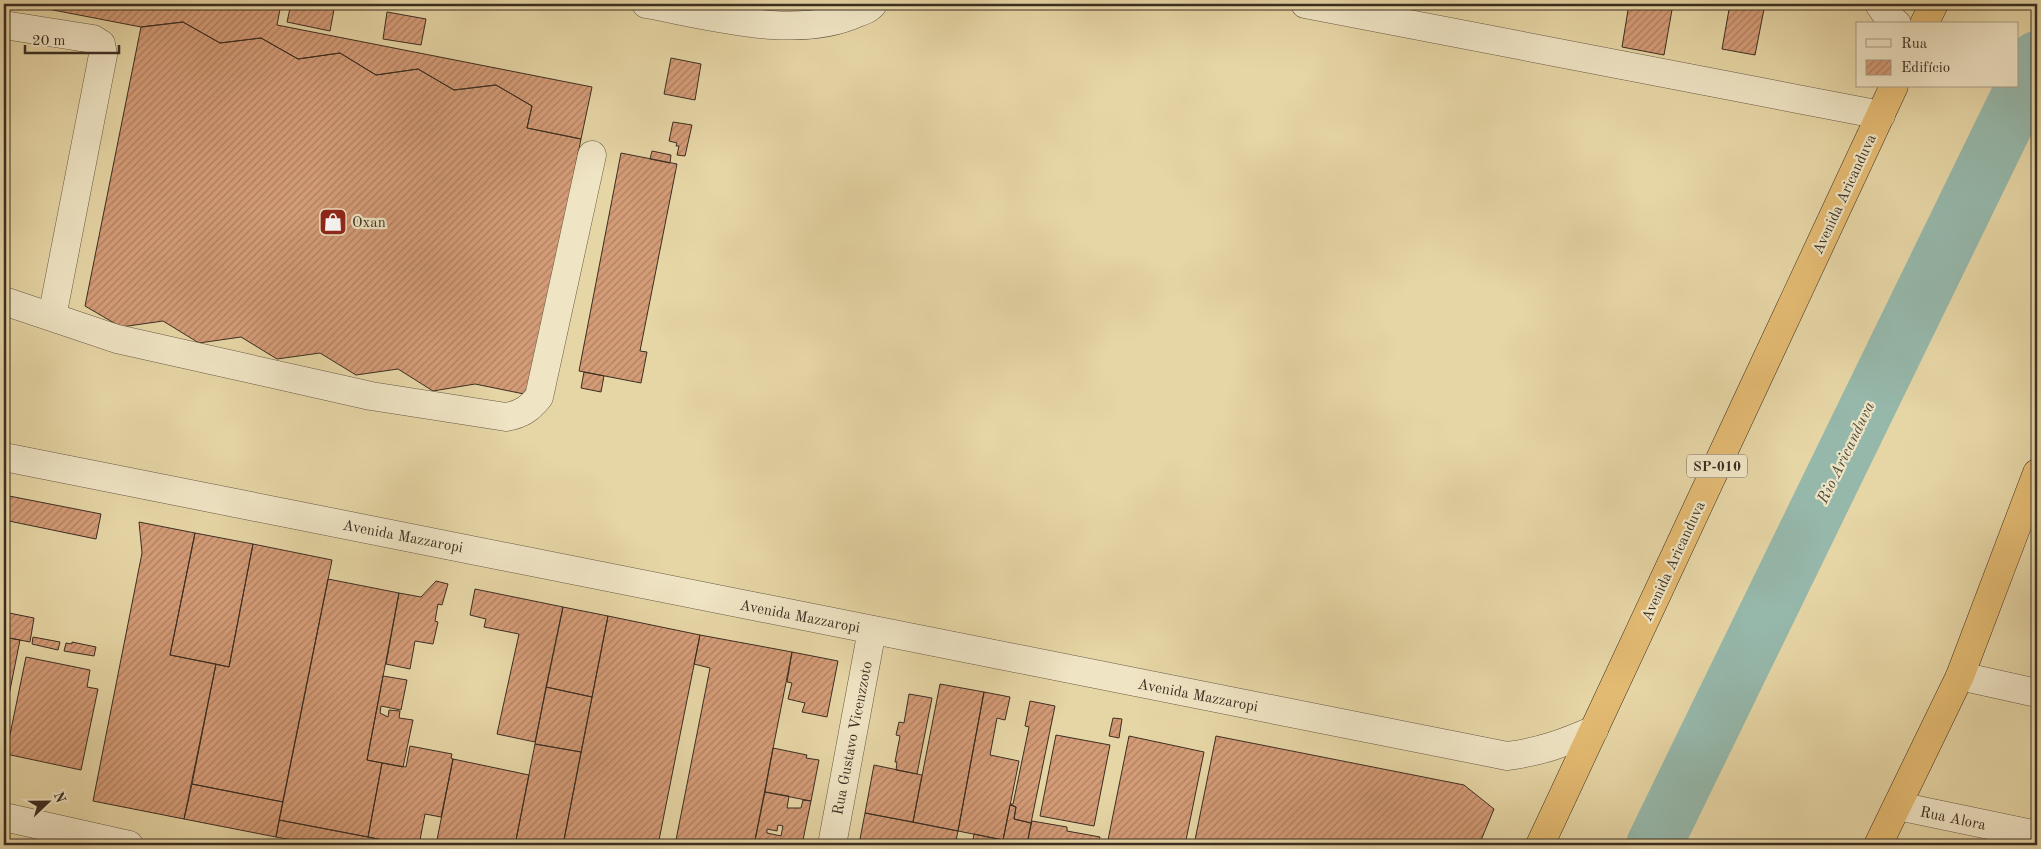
<svg xmlns="http://www.w3.org/2000/svg" width="2041" height="849" font-family="'Old Standard TT',serif">
<style>
.lines{fill:none;stroke-linecap:round;stroke-linejoin:round}
.river{stroke:#96b8ab;stroke-width:56}
.building{fill:url(#building-hatch);stroke:#3b2e21;fill-rule:evenodd}
.minor-casing{stroke:#665842;stroke-width:29}
.highway-casing{stroke:#3b2e21;stroke-width:29}
.minor{stroke:#efe4c4;stroke-width:28}
.highway{stroke:#e3ba72;stroke-width:28}
.labels{text-anchor:middle;stroke-width:4.5;stroke-linejoin:round;paint-order:stroke}
.shield{fill:#efe4c4;stroke:#716552;stroke-width:1}
.shield-label{font-size:14px;font-weight:bold;fill:#3b2e21}
.street-label{font-size:15px;fill:#3b2e21;stroke:#efe4c4}
.poi-label{font-size:15px;fill:#3b2e21;stroke:#efe4c4;text-anchor:start}
.water-label{font-size:16px;font-style:italic;fill:#4d4a3d;stroke:#efe4c4}
</style>
<defs>
<pattern id="building-hatch" width="6" height="6" patternUnits="userSpaceOnUse" patternTransform="scale(1.25)"><rect width="6" height="6" fill="#d49b77"/><path d="M-1 1l2-2M0 6l6-6M5 7l2-2" fill="none" stroke="#ad7f61"/></pattern>
</defs>
<rect width="100%" height="100%" fill="#e6d5a5"/>
<filter id="stains"><feTurbulence type="fractalNoise" baseFrequency=".004" numOctaves="4"/><feColorMatrix values="0 0 0 0 .2 0 0 0 0 .09 0 0 0 0 .02 0 0 0 .5 -.17"/></filter>
<radialGradient id="worn" r=".72"><stop offset=".6" stop-color="#630" stop-opacity="0"/><stop offset="1" stop-color="#630" stop-opacity=".3"/></radialGradient>
<g class="lines">
<path class="river" d="M1654 845 2037 59"/>
</g>
<path class="building" d="M22 4H172L190 7 191 4H281L277 25 592 87 581 139 527 128 532 106 496 85 454 90 418 69 376 75 340 53 298 59 261 38 220 43 183 22 141 27Z
M291 4H335L330 31 287 22Z
M1629 4H1673L1664 55 1622 47Z
M1730 4H1765L1755 55 1722 49Z
M387 12 426 19 421 45 383 39Z
M183 22 220 43 261 38 298 59 340 53 376 75 418 69 454 90 496 85 532 106 527 128 581 139 529 395 475 384 433 391 398 369 356 375 320 353 277 359 241 337 199 343 163 321 121 327 85 306 141 27Z
M671 58 701 64 695 100 664 94Z
M673 122 692 125 685 156 677 155 679 146H676L677 143 669 141Z
M652 151 671 155 670 163 650 159Z
M621 153 677 164 640 351 647 352 641 383 579 371Z
M584 372 604 376 601 392 581 388Z
M4 495 101 514 96 539 4 520Z
M139 522 195 533 170 655 216 664 184 819 93 801 142 553Z
M195 533 253 544 229 667 170 655Z
M253 544 332 560 283 802 192 784 216 664 229 667Z
M328 579 399 593 367 760 382 763 368 837 279 820Z
M436 581 448 584 442 605 438 604 435 621 438 622 433 644 415 641 410 669 386 664 399 593 421 597Z
M475 589 563 607 535 742 497 734 519 634 484 627 486 619 470 615Z
M563 607 608 616 592 697 546 687Z
M4 612 34 618 30 642 4 637Z
M608 616 700 635 658 845H563Z
M700 635 792 652 754 845H675L710 668 694 664Z
M4 637 20 640 4 720Z
M33 637 60 642 58 650 32 644Z
M72 642 96 647 94 656 64 651 66 643 72 644Z
M792 652 838 661 827 717 802 712 805 703 788 699 792 683 787 682Z
M26 657 90 670 87 687 98 689 81 770 6 754Z
M383 676 407 680 401 710 381 706 380 713 388 717 389 710 400 711 399 718 413 720 403 767 367 760Z
M940 684 984 692 958 831 913 822Z
M546 687 592 697 581 752 535 744Z
M984 692 1010 697 1005 720 997 718 990 755 1019 761 1003 840 958 831Z
M909 694 932 698 917 774 896 770 897 762H895L900 736 896 735 899 722 904 723Z
M1030 701 1055 706 1031 823 1014 819 1016 807 1010 804H1013L1029 727 1025 726Z
M1113 718 1122 719 1119 738 1109 736Z
M1056 735 1110 745 1094 826 1040 816Z
M1129 736 1204 752 1185 845H1107Z
M1216 736 1464 785 1494 809 1479 845H1225L1195 840Z
M535 744 581 752 563 845H515Z
M410 746 452 754 451 758 453 759 441 817 425 814 419 845H407L368 837 382 763 406 767Z
M773 748 807 755 806 758 819 760 811 801 765 792Z
M453 759 529 775 515 845H436Z
M874 765 922 775 913 822 865 813Z
M192 784 283 802 276 837 184 819Z
M765 792 789 796 787 808H801L803 800 811 801 802 845H754ZM778 825 783 826 781 836 767 833V829L777 831Z
M1010 805 1016 807 1014 819 1031 823 1027 844 1003 840Z
M865 813 958 831 955 845H895L860 839Z
M279 820 368 837 407 845H319L276 837Z
M1032 821 1067 827V831L1100 837 1098 845 1027 844Z
M974 834 1003 840 1002 845H972Z
M1003 840 1027 844 1032 845H1002Z"/>
<g class="lines">
<defs>
<path id="minor" d="M646 4C709 15 796 41 857 13 863 11 869 9 873 4
M1305 4 1881 115
M1879 4 1885 13 1897 24
M4 25 93 39 101 44 103 55 52 317
M4 301 117 339 371 396 506 417C522 414 529 409 539 397L592 155
M4 457 1507 756C1540 752 1564 743 1594 730
M1960 676 2037 693
M1898 806 2037 835
M4 817 129 845
M832 845 872 630"/>
<path id="highway" d="M1924 24 1934 4
M1540 845 1894 86
M1878 845 1960 676 2037 473"/>
</defs>
<use href="#minor" class="minor-casing"/>
<use href="#highway" class="highway-casing"/>
<use href="#minor" class="minor"/>
<use href="#highway" class="highway"/>
</g>
<defs>
<symbol id="shop-square" viewBox="-11 -11 22 22"><rect x="-9" y="-9" width="18" height="18" rx="4" fill="#8f2418" stroke="#efe4c4"/><path d="M-5-2.5h2.3a2.7 3.5 0 0 1 5.4 0H5L5.5 6h-11ZM-1.5-2.5h3a1.5 2.3 0 0 0-3 0Z" fill="#fff"/></symbol>
</defs>
<g fill-rule="evenodd">
<use href="#shop-square" x="317" y="206" width="32" height="32"/>
</g>
<g class="labels">
<rect class="shield" x="1687" y="454.5" width="60" height="23" rx="4"/>
<g class="shield-label">
<text x="1717" y="471">SP-010</text>
</g>
<g class="street-label">
<text transform="translate(1844 194) rotate(-65)" y="5">Avenida Aricanduva</text>
<text transform="translate(403 536) rotate(11)" y="5">Avenida Mazzaropi</text>
<text transform="translate(1673 561) rotate(-65)" y="5">Avenida Aricanduva</text>
<text transform="translate(800 616) rotate(11)" y="5">Avenida Mazzaropi</text>
<text transform="translate(1198 695) rotate(11)" y="5">Avenida Mazzaropi</text>
<text transform="translate(852 738) rotate(-79)" y="5">Rua Gustavo Vicenzzoto</text>
<text transform="translate(1953 818) rotate(12)" y="5">Rua Alora</text>
</g>
<g class="poi-label">
<text x="352" y="227">Oxan</text>
</g>
<g class="water-label">
<text transform="translate(1845 452) rotate(-64)" y="6">Rio Aricanduva</text>
</g>
</g>
<rect width="2041" height="849" fill="none" stroke="#e6d5a5" stroke-width="20"/>
<rect x="5" y="5" width="2031" height="839" fill="none" stroke="#3b2e21" stroke-width="2.5"/>
<rect x="10" y="10" width="2021" height="829" fill="none" stroke="#3b2e21"/>
<rect x="1856" y="22" width="162" height="65" fill="#efe4c4" stroke="#a79b83"/>
<rect x="1866" y="39" width="25" height="8" fill="#efe4c4" stroke="#a79b83"/>
<text x="1901" y="48" font-size="15" fill="#3b2e21">Rua</text>
<rect x="1866" y="60" width="25" height="15" fill="url(#building-hatch)" stroke="#a79b83"/>
<text x="1901" y="72" font-size="15" fill="#3b2e21">Edifício</text>
<g transform="translate(48 802) rotate(68)" stroke="#efe4c4" stroke-width="4" paint-order="stroke">
<path d="M0-4L9 19L0 12L-9 19Z" fill="#3b2e21"/>
<text y="-8" font-size="14" font-weight="bold" text-anchor="middle" fill="#3b2e21">N</text>
</g>
<path d="M25 45v8h94v-8" fill="none" stroke="#3b2e21" stroke-width="2.5"/>
<text x="32" y="45" font-size="15" fill="#3b2e21" stroke="#efe4c4" stroke-width="4" paint-order="stroke">20 m</text>
<rect width="100%" height="100%" filter="url(#stains)"/>
<rect width="100%" height="100%" fill="url(#worn)"/>
</svg>
